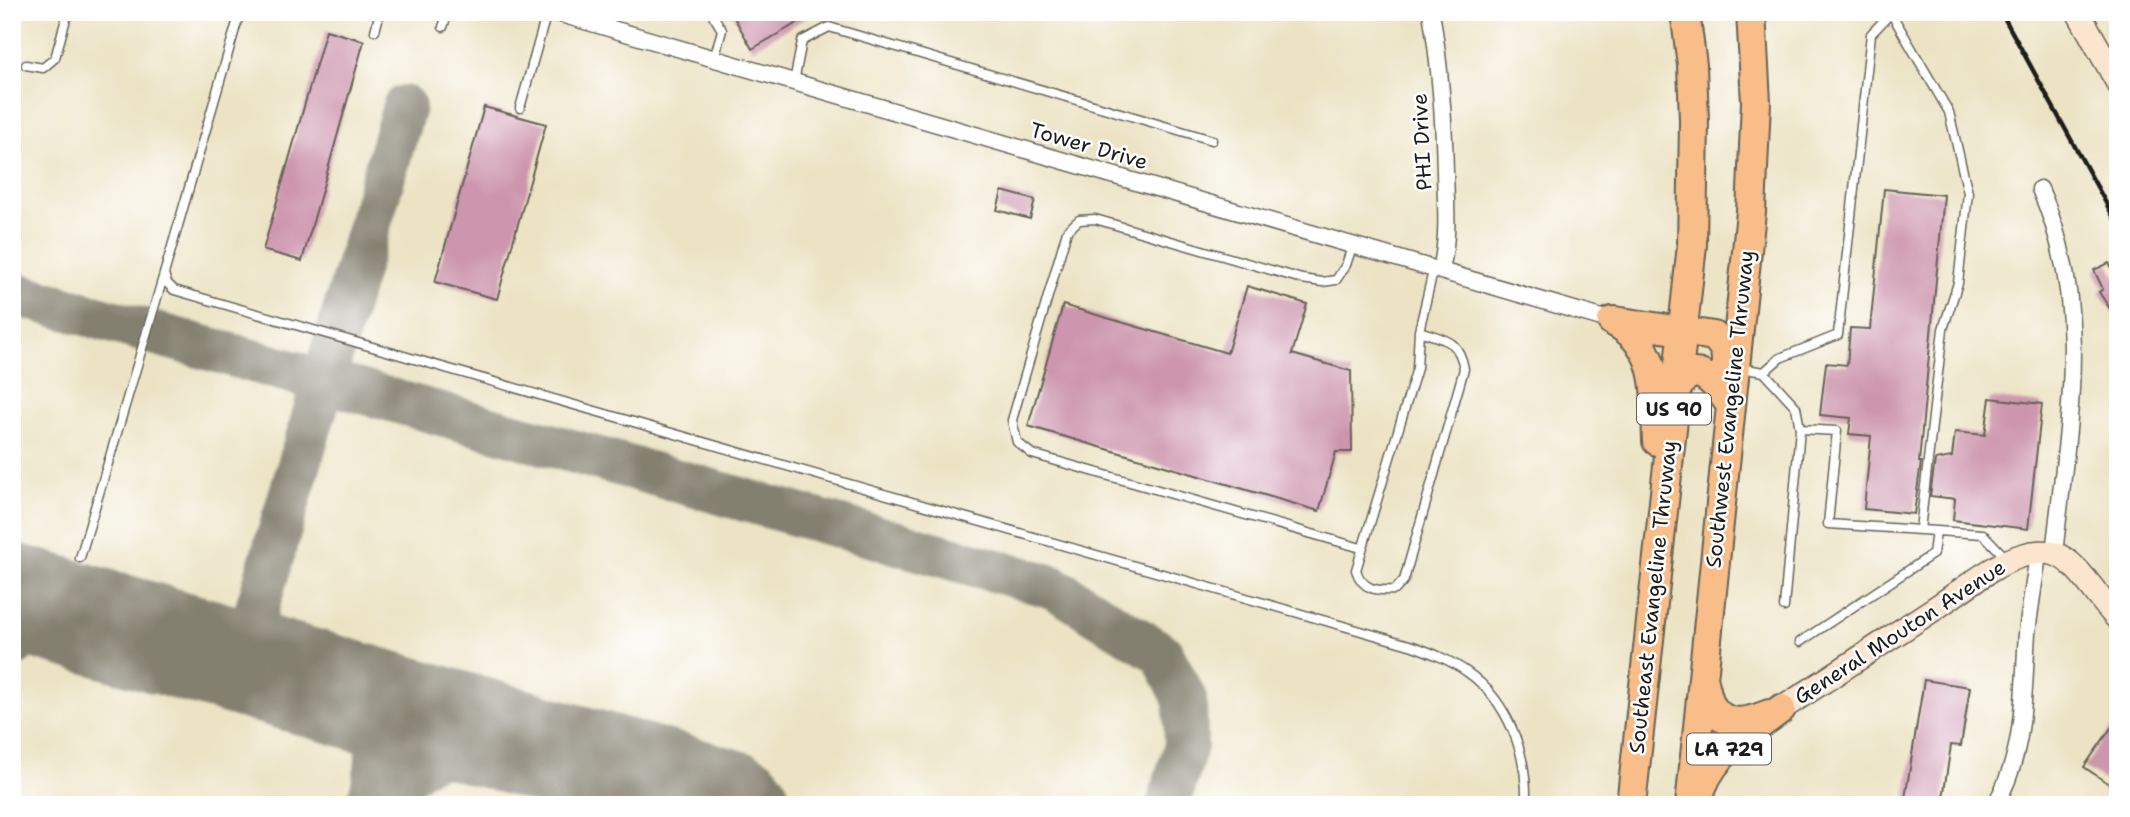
<svg xmlns="http://www.w3.org/2000/svg" width="2130" height="817" font-family="'Shantell Sans',sans-serif">
<style>
.lines{fill:none;stroke-linecap:round;stroke-linejoin:round}
.taxiway{stroke:#848070;stroke-width:44}
.runway{stroke:#848070;stroke-width:108}
.building{fill:#cd96ae}
.lane-casing{stroke:#656257;stroke-width:11}
.street-casing{stroke:#656257;stroke-width:19}
.secondary-casing{stroke:#656257;stroke-width:26}
.highway-casing{stroke:#656257;stroke-width:32}
.lane{stroke:#fff;stroke-width:8}
.street{stroke:#fff;stroke-width:16}
.secondary{stroke:#fce5cf;stroke-width:23}
.highway{stroke:#f8bd88;stroke-width:28}
.rail{stroke:#1c1c1c;stroke-width:4.5}
.labels{text-anchor:middle;stroke-width:5;stroke-linejoin:round;paint-order:stroke}
.shield{fill:#fff;stroke:#606060;stroke-width:2}
.shield-label{font-size:19px;font-weight:bold;fill:#1c1c1c}
.street-label{font-size:21px;fill:#1c1c1c;stroke:#fff}
</style>
<rect width="100%" height="100%" fill="#fff"/>
<filter id="ink" filterUnits="userSpaceOnUse"><feTurbulence type="fractalNoise" baseFrequency=".0143" numOctaves="2"/><feDisplacementMap in="SourceGraphic" scale="14" xChannelSelector="R" yChannelSelector="G"/><feConvolveMatrix kernelMatrix="1 2 1 2 8 2 1 2 1" color-interpolation-filters="sRGB"/></filter>
<filter id="wash" filterUnits="userSpaceOnUse"><feTurbulence type="fractalNoise" baseFrequency=".00686" numOctaves="4" result="noise"/><feDisplacementMap in="SourceGraphic" scale="28" xChannelSelector="R" yChannelSelector="G"/><feGaussianBlur stdDeviation="1.57" result="paint"/><feColorMatrix in="noise" values="0 0 0 0 0 0 0 0 0 0 0 0 0 0 0 0 0 1.4 0 .05"/><feComposite in="paint" operator="in"/></filter>
<g filter="url(#wash)">
<rect width="100%" height="100%" fill="#ece3c4"/>
<g class="lines">
<path class="taxiway" d="M12 293 1053 587 1162 654 1185 699 1186 746 1168 805
M12 647C31 625 51 619 79 616
M241 663 404 107
M333 689C380 729 385 744 368 805
M369 805C422 764 441 739 512 740"/>
<path class="runway" d="M12 597 737 805"/>
</g>
<g id="blocks">
<path class="building" d="M731 12H816L752 49Z
M326 30 364 41 302 261 263 250Z
M484 107 546 124 497 299 435 282Z
M1884 189 1944 195 1919 462H1921L1914 514 1864 509 1871 436 1849 434 1851 418 1820 415 1826 363 1847 365 1850 328 1870 329Z
M1002 191 1035 200 1030 219 997 210Z
M2109 263 2118 282V321L2099 292 2103 289 2094 270Z
M1247 286 1307 304 1292 354 1351 371 1352 452H1336L1319 511 1028 426 1063 305 1227 353Z
M1990 398 2042 404 2028 529 1953 520 1955 499 1930 496 1935 460 1952 457 1955 432 1985 435Z
M1924 680 1970 687 1961 746 1951 745 1942 805H1904Z
M2118 718V790L2084 767Z"/>
</g>
</g>
<g filter="url(#ink)">
<use href="#blocks" fill-opacity="0" stroke="#656257" stroke-width="2"/>
<g class="lines">
<defs>
<path id="lane" d="M240 12 164 274 167 283 174 290 1413 646C1432 653 1450 660 1467 672 1509 701 1528 756 1526 805
M711 12 722 30 714 59
M443 27 448 12
M375 31 380 12
M26 65 43 68 55 58 68 12
M794 82 802 41 829 27 1212 140
M520 108 547 12
M1353 244 1346 265 1336 280 1322 282 1302 279 1095 219 1079 220 1067 231 1012 420 1017 442 1032 454 1361 548
M1419 331C1445 340 1459 339 1464 369L1404 580 1395 590C1377 591 1362 590 1356 570L1417 368 1419 331 1434 267
M1740 368 1764 372 1796 407 1800 429 1837 431 1828 524 1983 534 2007 559
M1764 372 1780 358 1838 335 1871 34 1891 13 1949 112 1968 193 1958 283 1943 329 1920 530
M80 558 164 274
M1784 607 1800 429
M1800 642 1933 554 1936 531"/>
<path id="street" d="M554 12 1612 321
M1431 12C1440 65 1444 119 1445 173 1446 205 1449 238 1441 269
M2040 189C2093 307 2067 430 2054 554
M1995 805C2026 753 2023 691 2027 633 2030 606 2035 579 2038 553"/>
<path id="secondary" d="M2078 12 2118 83
M1781 709C1833 676 1885 641 1937 607 1961 591 1997 562 2024 555 2033 552 2046 551 2055 554 2079 562 2099 601 2118 619"/>
<path id="highway" d="M1612 321C1662 346 1655 393 1657 441
M1615 321 1714 336 1725 349 1727 373
M1676 391C1692 356 1713 380 1727 400
M1703 679C1706 687 1707 699 1712 707 1726 729 1749 722 1769 714
M1698 800C1708 755 1747 735 1781 709
M1631 805 1692 245 1694 121 1692 65 1685 12
M1690 805 1751 212 1756 102 1751 12"/>
</defs>
<use href="#lane" class="lane-casing"/>
<use href="#street" class="street-casing"/>
<use href="#secondary" class="secondary-casing"/>
<use href="#highway" class="highway-casing"/>
<use href="#lane" class="lane"/>
<use href="#street" class="street"/>
<use href="#secondary" class="secondary"/>
<use href="#highway" class="highway"/>
<path class="rail" d="M2001 12 2118 225"/>
</g>
</g>
<g class="labels">
<g class="shield">
<rect x="1637" y="393.5" width="74" height="31" rx="5"/>
<rect x="1687" y="733.5" width="84" height="31" rx="5"/>
</g>
<g class="shield-label">
<text x="1674" y="416">US 90</text>
<text x="1729" y="756">LA 729</text>
</g>
<g class="street-label">
<text transform="translate(1422 142) rotate(-93)" y="7">PHI Drive</text>
<text transform="translate(1089 146) rotate(16)" y="7">Tower Drive</text>
<text transform="translate(1730 409) rotate(-84)" y="7">Southwest Evangeline Thruway</text>
<text transform="translate(1653 597) rotate(-84)" y="7">Southeast Evangeline Thruway</text>
<text transform="translate(1900 632) rotate(-33)" y="7">General Mouton Avenue</text>
</g>
</g>
<rect width="2130" height="817" fill="none" stroke="#fff" stroke-width="42"/>
</svg>
